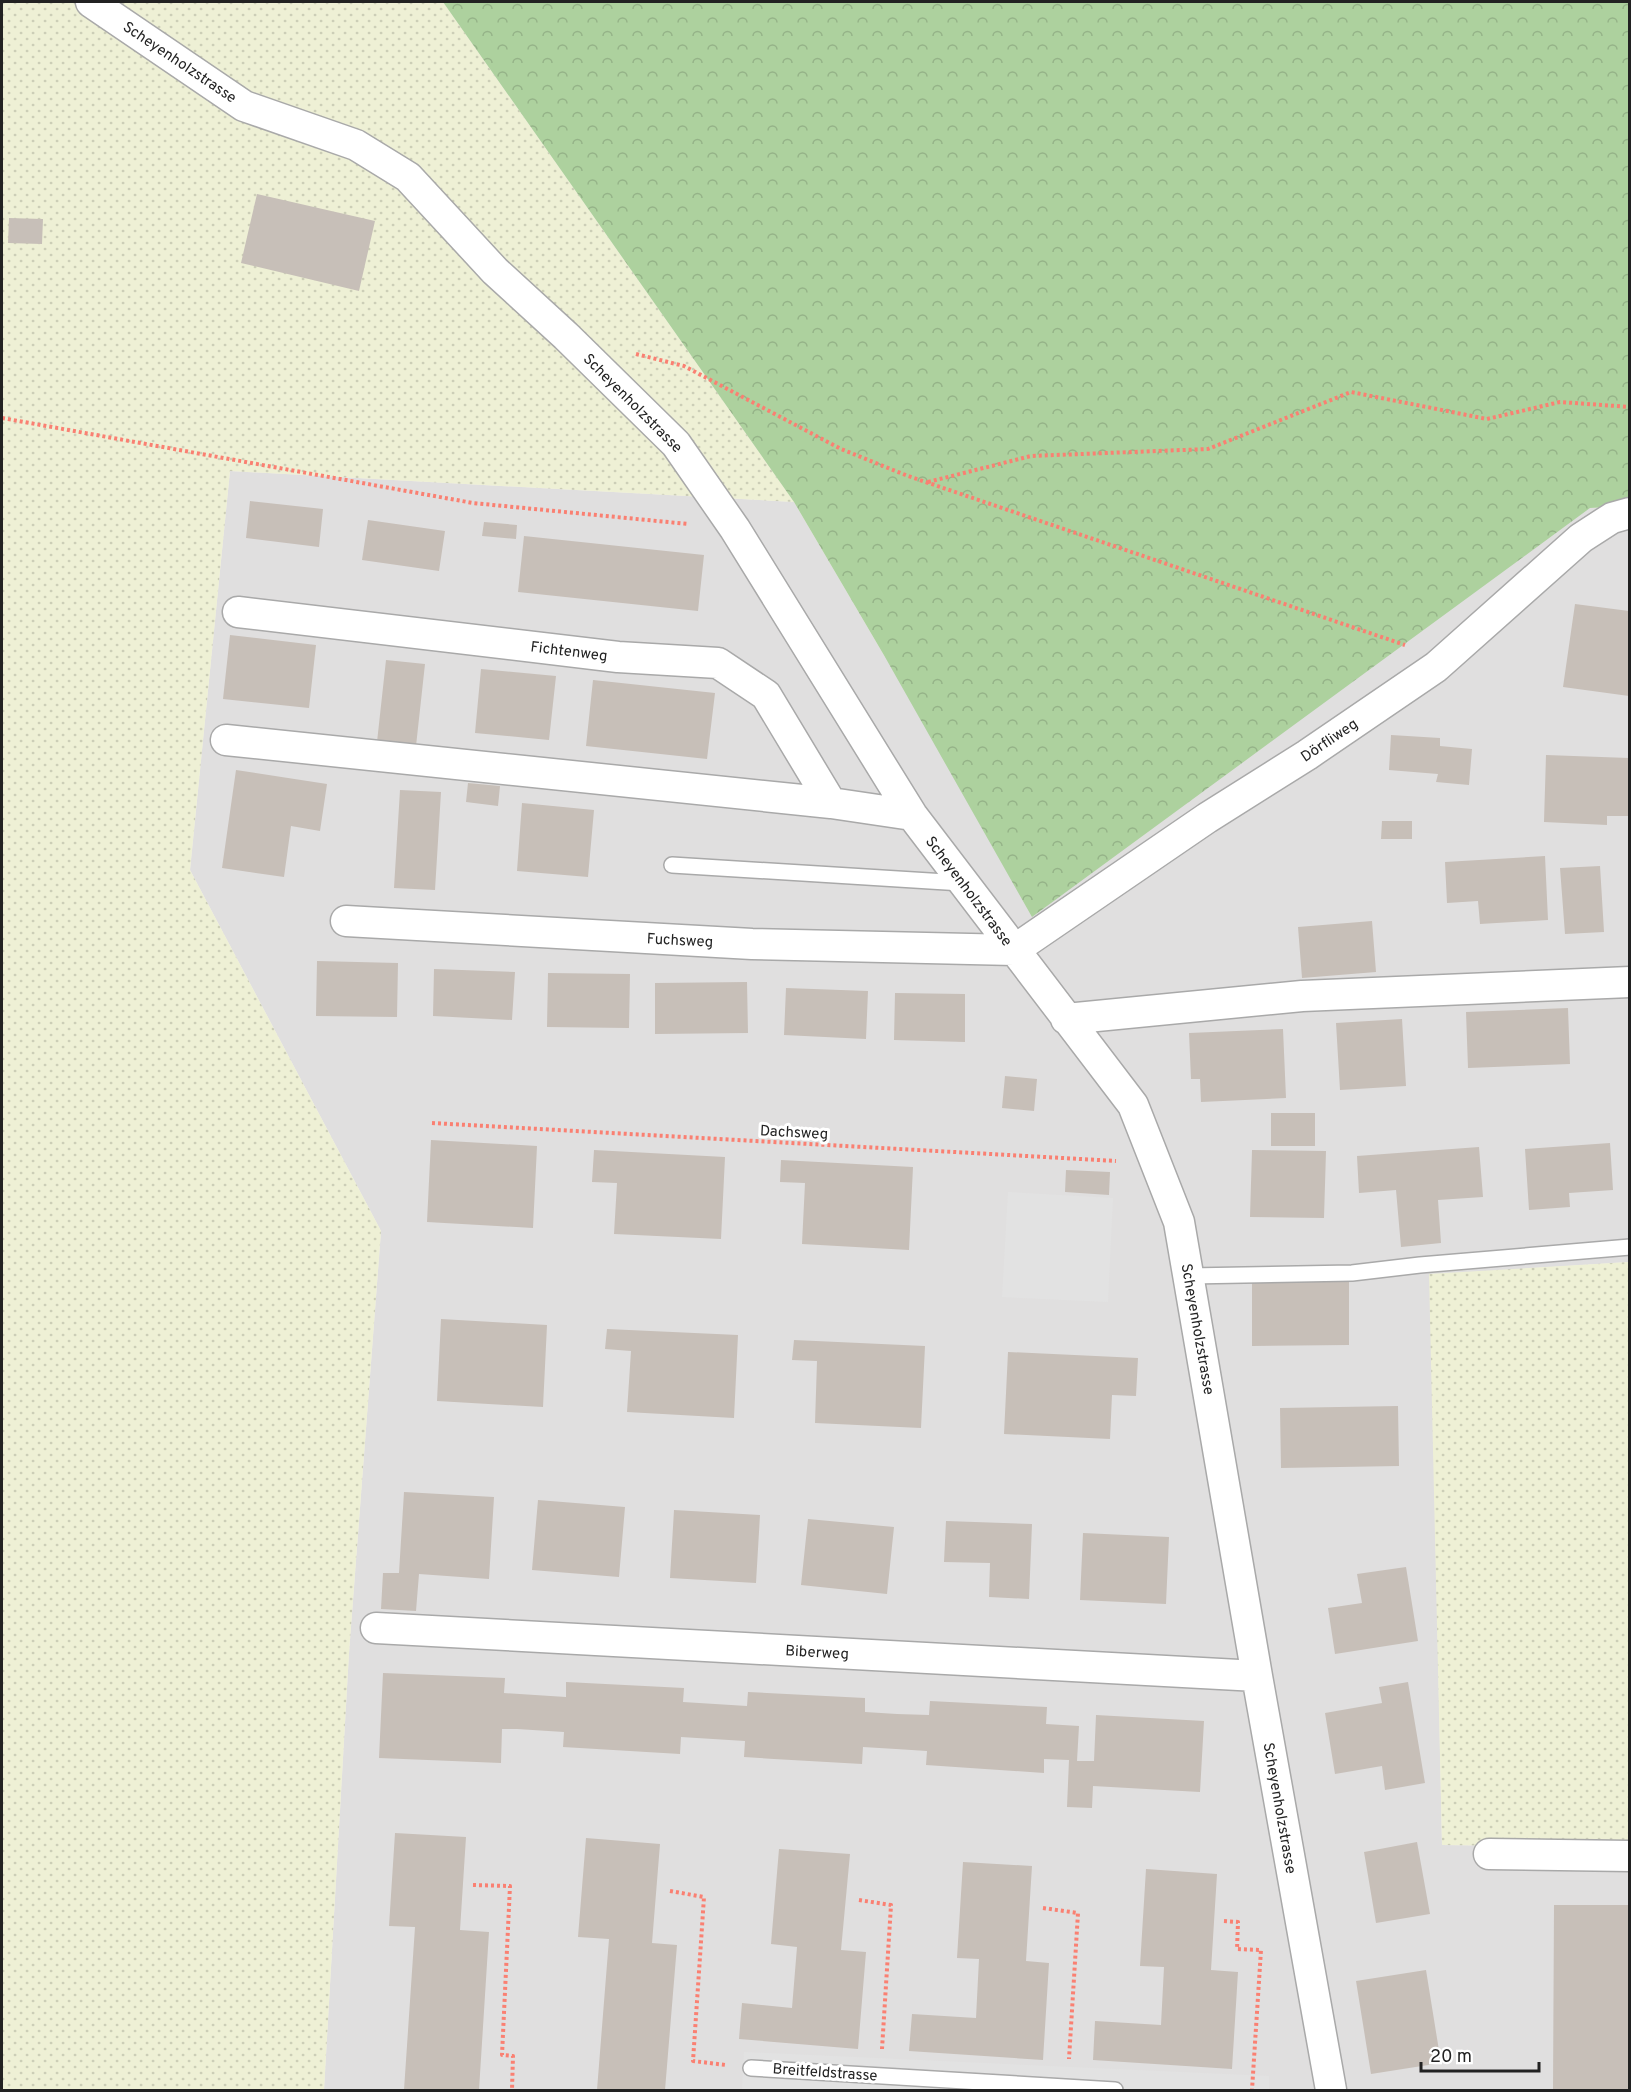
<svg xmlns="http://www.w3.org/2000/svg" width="1631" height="2092" font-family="Overpass,sans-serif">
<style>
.residential{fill:#e0dfdf}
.farmland{fill:url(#farmland-dots)}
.forest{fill:url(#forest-crowns)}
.parking{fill:#e2e2e2}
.building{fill:#c7bfb8}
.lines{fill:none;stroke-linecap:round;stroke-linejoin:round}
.lane-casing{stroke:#a9a9a9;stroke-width:18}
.street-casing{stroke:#a9a9a9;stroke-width:33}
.path{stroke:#fa8072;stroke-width:4;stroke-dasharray:3 3;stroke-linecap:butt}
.lane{stroke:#fff;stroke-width:15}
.street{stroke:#fff;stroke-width:30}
.labels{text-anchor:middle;stroke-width:6;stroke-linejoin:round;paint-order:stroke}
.street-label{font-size:15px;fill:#222;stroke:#fff}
</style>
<defs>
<pattern id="farmland-dots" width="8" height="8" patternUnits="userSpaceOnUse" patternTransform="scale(1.5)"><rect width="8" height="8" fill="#eef0d5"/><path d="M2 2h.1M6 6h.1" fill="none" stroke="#ccceb7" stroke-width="1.8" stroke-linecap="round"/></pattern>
<pattern id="forest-crowns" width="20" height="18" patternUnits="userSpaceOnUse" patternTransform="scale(1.5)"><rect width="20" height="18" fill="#add19e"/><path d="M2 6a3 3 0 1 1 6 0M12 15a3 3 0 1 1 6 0" fill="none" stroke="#95b388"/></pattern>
</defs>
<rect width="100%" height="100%" fill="#f2efe9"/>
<path class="residential" d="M230 471 794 502 885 657 1590 508 1629 506V1262L1430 1275 1442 1845 1629 1847V2090H324L349 1653 381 1231 190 870Z"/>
<path class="farmland" d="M2 2H443L794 502 230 471 190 870 381 1231 349 1653 324 2090H2Z
M1629 1262V1847L1442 1845 1429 1274Z"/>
<path class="forest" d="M443 2H1629V506L1590 508 1032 917 885 657 794 502Z"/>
<path class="parking" d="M1008 1192 1113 1198 1108 1302 1002 1297Z
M744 2052 1269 2076V2090H742Z"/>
<path class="building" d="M257 194 375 221 359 291 241 263Z
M9 218 43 219 42 244 8 243Z
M250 501 323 509 319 547 246 538Z
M368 520 445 531 439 571 362 560Z
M484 522 517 525 516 539 482 536Z
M524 536 704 555 698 611 518 592Z
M1575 604 1629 611V696L1563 687Z
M230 635 316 645 309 708 223 699Z
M386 660 425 664 416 746 377 742Z
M481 669 556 676 549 740 475 733Z
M593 680 715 693 707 759 586 746Z
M1391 735 1440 738V746L1472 749 1469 785 1436 782 1438 774 1389 770Z
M1546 755 1629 758V816H1607V825L1544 822Z
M236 770 327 784 320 831 291 826 284 877 222 868Z
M468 783 500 786 498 806 466 802Z
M400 790 441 792 435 890 394 888Z
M522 803 594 810 588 877 517 871Z
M1382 821H1412V839H1381Z
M1545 856 1548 920 1480 924 1478 901 1447 903 1445 862Z
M1600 866 1604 932 1565 934 1560 868Z
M1372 921 1376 972 1302 978 1298 927Z
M317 961 398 963 397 1017 316 1016Z
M434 969 515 972 512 1020 433 1016Z
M548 973 630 974 629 1028 547 1027Z
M747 982 748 1033 655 1034V983Z
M786 988 868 991 866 1039 784 1035Z
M895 993 965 994V1042L894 1040Z
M1568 1008 1570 1064 1468 1068 1466 1012Z
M1402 1019 1406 1086 1340 1090 1336 1023Z
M1283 1029 1286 1098 1201 1102 1200 1079H1191L1189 1033Z
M1005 1076 1037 1079 1034 1111 1002 1108Z
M1271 1113H1315V1146H1271Z
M431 1140 537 1146 533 1228 427 1222Z
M1610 1143 1613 1190 1569 1193 1570 1207 1529 1210 1525 1149Z
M1479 1147 1483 1197 1438 1200 1441 1243 1401 1247 1396 1190 1359 1193 1357 1156Z
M594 1150 725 1157 721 1239 614 1234 617 1183 592 1182Z
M1252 1150 1326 1151 1324 1218 1250 1217Z
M781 1160 913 1167 909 1250 802 1244 805 1183 780 1182Z
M1066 1170 1110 1172 1109 1195 1065 1192Z
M1252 1281H1349V1345L1252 1346Z
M441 1319 547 1325 543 1407 437 1401Z
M607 1329 738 1335 734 1418 627 1412 631 1351 605 1349Z
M794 1340 925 1346 921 1428 815 1423 817 1361 792 1360Z
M1008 1352 1138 1358 1136 1396 1112 1395 1110 1439 1004 1434Z
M1398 1406 1399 1466 1281 1468 1280 1408Z
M404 1492 494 1497 489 1579 419 1574 416 1611 381 1609 383 1573H399Z
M538 1500 625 1507 619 1577 532 1570Z
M674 1510 760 1515 756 1583 670 1578Z
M808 1519 894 1527 887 1594 801 1585Z
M946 1521 1032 1524 1029 1599 989 1597 990 1563 944 1562Z
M1083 1533 1169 1537 1166 1604 1080 1600Z
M1406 1567 1418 1641 1335 1654 1328 1608 1362 1603 1357 1574Z
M383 1673 505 1678 504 1693 566 1697V1682L684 1688 683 1702 747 1706 748 1692 865 1698V1712L897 1714 929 1715 930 1701 1047 1707 1046 1724 1079 1726 1077 1761H1094L1096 1715 1204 1721 1200 1792 1093 1786 1092 1808 1067 1807 1069 1760 1044 1759V1773L926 1765 927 1751 896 1749 863 1747 862 1764 774 1759 744 1757 745 1741 681 1737 680 1754 563 1747 564 1732 517 1729H502L501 1763 379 1758Z
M1408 1682 1425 1783 1385 1790 1382 1766 1335 1774 1325 1713 1382 1703 1379 1687Z
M395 1833 466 1837 460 1930 489 1932 479 2090H404L415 1927 389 1926Z
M586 1838 660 1844 652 1943 677 1945 665 2090H597L609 1939 578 1937Z
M1417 1842 1430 1914 1376 1923 1364 1852Z
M779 1849 850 1854 841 1950 866 1952 858 2049 739 2039 742 2003 792 2008 797 1947 771 1944Z
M963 1862 1032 1866 1026 1961 1049 1963 1043 2060 909 2051 912 2014 976 2018 979 1959 957 1958Z
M1146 1869 1217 1874 1211 1970 1238 1972 1232 2069 1093 2060 1095 2021 1161 2025 1164 1967 1140 1966Z
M1554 1905H1629V2090H1553Z
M1426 1970 1441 2063 1371 2074 1356 1981Z"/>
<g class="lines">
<defs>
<path id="lane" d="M672 865 962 883
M1189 1276 1352 1273 1420 1265 1630 1247
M751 2068 1115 2090"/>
<path id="street" d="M91 2 244 106 356 145 408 177 495 271 566 336 676 444 735 529 912 815 1133 1105 1179 1222 1257 1676 1331 2090
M238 612 618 657 718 663 766 695 831 803
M226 740 831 803 912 815
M346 921 752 944 1014 950 1207 818 1307 755 1436 667 1581 538 1612 518 1630 513
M1066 1019 1302 996 1630 982
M376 1628 1257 1676
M1489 1854 1630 1856"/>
</defs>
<use href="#lane" class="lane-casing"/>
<use href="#street" class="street-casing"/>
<path class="path" d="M636 354 684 366 841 449 908 476 1405 645
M2 418 473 503 688 524
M928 482 1031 456 1208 449 1351 392 1487 419 1560 402 1630 407
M432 1123 1116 1161
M473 1885 510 1886 502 2055 513 2056 512 2090
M670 1891 704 1897 693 2061 726 2065
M859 1900 891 1905 882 2049
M1043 1908 1078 1913 1069 2059
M1224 1921 1238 1922 1237 1949 1261 1950 1252 2090"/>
<use href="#lane" class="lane"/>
<use href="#street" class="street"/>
</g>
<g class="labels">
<g class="street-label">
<text transform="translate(180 62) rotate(34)" y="5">Scheyenholzstrasse</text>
<text transform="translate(633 403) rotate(45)" y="5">Scheyenholzstrasse</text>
<text transform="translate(569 651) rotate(7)" y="5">Fichtenweg</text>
<text transform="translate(1329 740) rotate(-34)" y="5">Dörfliweg</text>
<text transform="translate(969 891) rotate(53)" y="5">Scheyenholzstrasse</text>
<text transform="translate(680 940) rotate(3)" y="5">Fuchsweg</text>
<text transform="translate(794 1132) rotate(3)" y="5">Dachsweg</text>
<text transform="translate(1198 1329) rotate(80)" y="5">Scheyenholzstrasse</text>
<text transform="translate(817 1652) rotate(3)" y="5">Biberweg</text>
<text transform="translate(1280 1808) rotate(80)" y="5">Scheyenholzstrasse</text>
<text transform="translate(825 2072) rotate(4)" y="5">Breitfeldstrasse</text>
</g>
</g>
<rect width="1631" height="2092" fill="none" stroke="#222222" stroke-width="6"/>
<path d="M1421 2062v9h118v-9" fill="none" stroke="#222222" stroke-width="3"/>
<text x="1430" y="2062" font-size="18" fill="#222222" stroke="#ffffff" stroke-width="4.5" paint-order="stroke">20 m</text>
</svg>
